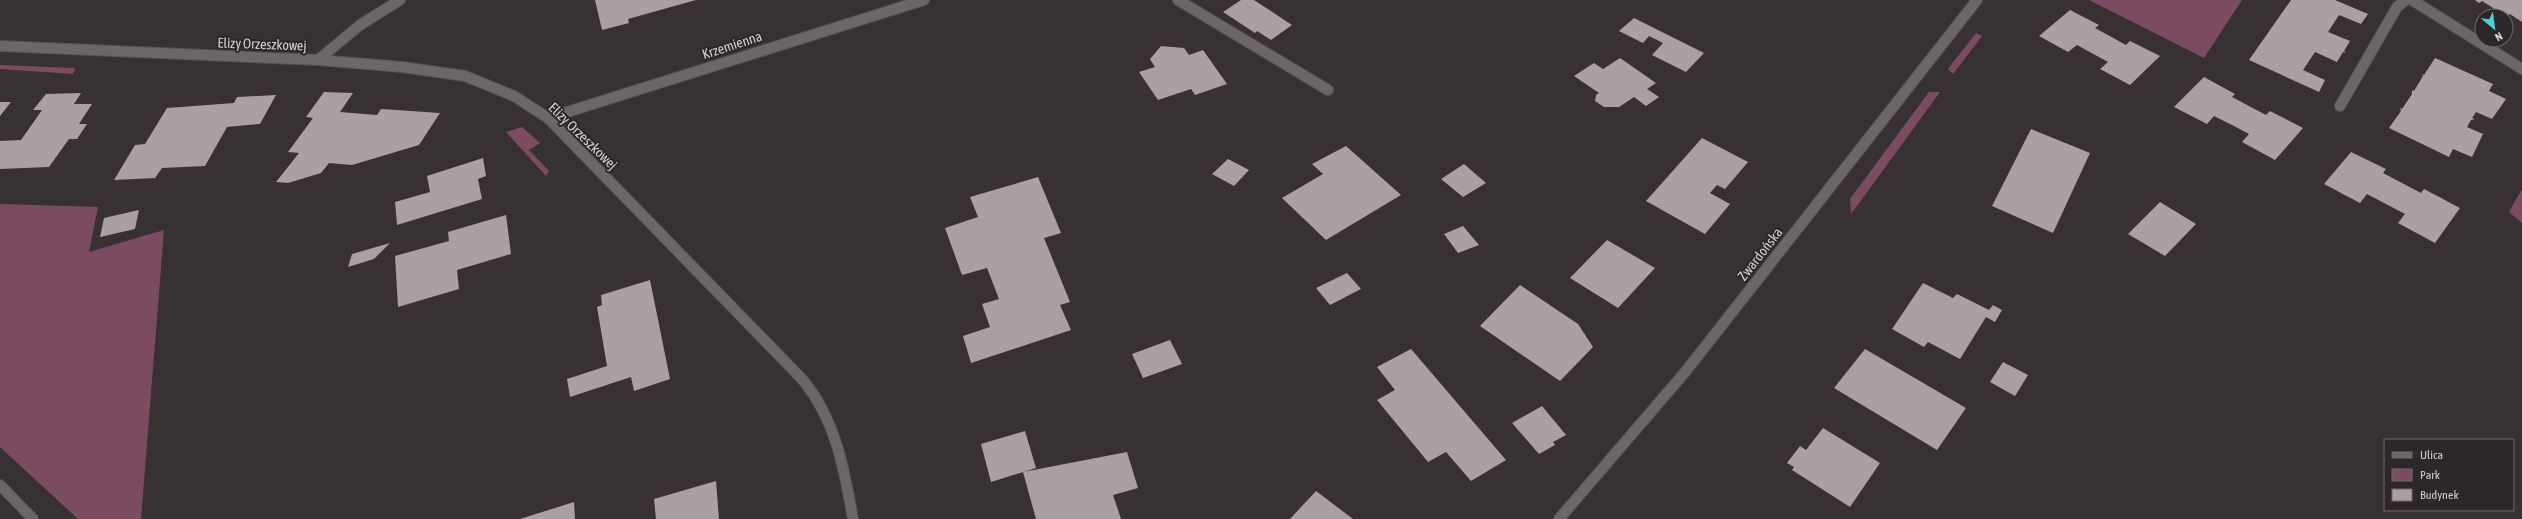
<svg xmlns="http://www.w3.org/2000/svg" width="2522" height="519" font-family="'Asap Condensed',sans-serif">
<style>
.green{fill:#7b4c61}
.building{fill:#a8a0a3}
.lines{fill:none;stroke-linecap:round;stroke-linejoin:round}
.service-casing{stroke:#555052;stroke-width:12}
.minor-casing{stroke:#555052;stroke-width:12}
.service{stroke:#6d6669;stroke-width:10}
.minor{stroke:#6d6669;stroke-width:10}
.labels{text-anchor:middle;stroke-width:4;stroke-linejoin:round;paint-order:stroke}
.street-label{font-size:14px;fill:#d4d0d1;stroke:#2d272a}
</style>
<rect width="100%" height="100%" fill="#383134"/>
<path class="green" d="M2089 0H2242L2204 58Z
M1976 33 1982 36 1953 74 1948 69Z
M0 65 75 68 73 74 0 69Z
M1929 92H1940L1851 214 1850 199Z
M522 127 540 143 529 150 549 171 546 176 506 132Z
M2522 189V223L2509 212Z
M0 204 98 207 89 252 164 230 141 519H78L0 447Z"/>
<path class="building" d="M595 0H696L628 19 629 23 602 30Z
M1241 0H1254L1292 25 1271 40 1257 31 1255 33 1223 12Z
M2291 0H2335L2368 14 2361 24 2339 15 2328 32 2350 41 2344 51 2346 53 2343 52 2337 62 2315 52 2303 70 2325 80 2319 92 2249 60Z
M2475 0H2522V22L2510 14 2506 16 2482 1 2479 3Z
M2070 10 2099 25 2095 28 2126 45 2130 41 2160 56 2130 85 2100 69 2108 62 2077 45 2068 52 2039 36Z
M1634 18 1704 53 1686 72 1652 55 1663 43 1649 36 1643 43 1619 31Z
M1161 46 1184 48 1189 55 1203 50 1227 84 1195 95 1191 89 1158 100 1139 72 1155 67 1150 59Z
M1620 58 1656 83 1647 89 1659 97 1646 106 1634 97 1619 107H1604L1595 101 1596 95 1599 93 1574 76 1594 63 1603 69Z
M2435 58 2493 84 2489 91 2506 99 2492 119 2476 112 2472 118 2475 119 2471 120 2467 127 2483 134 2472 157 2453 149 2449 157 2389 128 2401 111 2400 108 2402 109 2412 94V90L2414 91 2423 76 2422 74 2424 75Z
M2204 77 2235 94 2232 97 2266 115 2270 111 2303 128 2275 160 2242 142 2249 134 2232 125 2214 116 2207 124 2174 107Z
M324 92 353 93 340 112 377 115 381 109 440 113 419 145 352 165 329 163 321 173 288 183 276 182 299 153 288 152 313 118 306 117Z
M81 93 74 104H92L79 124H87L77 139H69L49 167 0 169V141L21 140 42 110H33L46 94Z
M276 95 260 124 227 127 205 166 162 168 155 178 114 180 135 145 145 144 167 108 234 103 237 97Z
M0 102H11L0 116Z
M2031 129 2090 153 2053 233 1992 206Z
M1702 138 1748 162 1725 189 1717 185 1710 193 1730 204 1705 234 1646 201Z
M1346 146 1401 195 1326 240 1282 198 1323 174 1312 164Z
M2351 152 2386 169 2383 173 2421 193 2424 189 2460 208 2435 243 2398 223 2405 214 2367 194 2360 203 2324 184Z
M483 158 486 176 478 179 482 199 397 225 395 202 430 192 427 176Z
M1228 159 1249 170 1234 186 1212 174Z
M1464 164 1486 183 1463 197 1441 179Z
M1038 177 1061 233 1044 238 1070 302 1060 305 1071 330 971 363 963 336 990 327 982 304 999 299 987 268 962 275 945 228 978 217 970 197Z
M2160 202 2196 224 2165 256 2128 234Z
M139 210 135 229 100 237 104 218Z
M506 215 511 254 457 270 459 289 398 307 395 256 449 241 448 232Z
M1463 226 1479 245 1458 253 1444 234Z
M1607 240 1655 268 1618 308 1570 278Z
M390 243 374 259 348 267 352 254Z
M1347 273 1361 289 1330 305 1316 288Z
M650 280 670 379 634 391 631 377 570 397 567 379 607 366 597 307 602 305 601 295Z
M1923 283 1953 298 1957 294 1989 310 1993 305 2002 310 1995 322 1986 317 1960 359 1928 342 1924 347 1892 329Z
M1520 285 1578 324 1593 347 1560 381 1480 326Z
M1170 340 1182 364 1143 378 1132 354Z
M1411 349 1506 460 1471 481 1446 452 1428 462 1377 400 1395 390 1377 367Z
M1865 349 1966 408 1937 450 1834 388Z
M2003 362 2028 375 2015 396 1990 382Z
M1542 406 1566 435 1553 442 1555 445 1539 454 1512 423Z
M1823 428 1880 463 1850 507 1792 470 1794 467 1787 463 1800 446 1806 450Z
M1025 431 1036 468 991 482 981 444Z
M1127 452 1138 488 1113 495 1121 519H1036L1023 472Z
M716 481 719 519H656L654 499Z
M1316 491 1353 519H1290Z
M574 502 575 519H520Z"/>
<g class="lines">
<defs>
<path id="service" d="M1178 0 1328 90
M2412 0 2522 69
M2340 106 2397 7 2406 0"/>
<path id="minor" d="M0 46 318 60 402 67 465 76 514 96 548 118 803 380C836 421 844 468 853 519
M318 60 360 25 400 0
M548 118 924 0
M0 485 33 519
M1559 519 1686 371 1977 0"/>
</defs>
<use href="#service" class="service-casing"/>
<use href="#minor" class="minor-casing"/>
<use href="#service" class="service"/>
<use href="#minor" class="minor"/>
</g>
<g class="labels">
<g class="street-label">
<text transform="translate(262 44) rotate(2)" y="5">Elizy Orzeszkowej</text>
<text transform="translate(732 45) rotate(-18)" y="5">Krzemienna</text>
<text transform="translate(583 136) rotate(44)" y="5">Elizy Orzeszkowej</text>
<text transform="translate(1760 254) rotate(-52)" y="5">Zwardońska</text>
</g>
</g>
<rect x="2384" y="439" width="130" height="72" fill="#2d272a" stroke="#706b6d"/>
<rect x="2392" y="452" width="20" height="6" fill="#6d6669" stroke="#706b6d"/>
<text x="2420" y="459" font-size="12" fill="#d4d0d1">Ulica</text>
<rect x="2392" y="469" width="20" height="12" fill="#7b4c61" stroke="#706b6d"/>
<text x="2420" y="479" font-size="12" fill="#d4d0d1">Park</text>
<rect x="2392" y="489" width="20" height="12" fill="#a8a0a3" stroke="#706b6d"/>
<text x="2420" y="499" font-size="12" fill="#d4d0d1">Budynek</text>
<g transform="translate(2494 28) rotate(151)"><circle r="19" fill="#2d272a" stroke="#706b6d"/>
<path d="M0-3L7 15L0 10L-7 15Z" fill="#51ccd5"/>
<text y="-6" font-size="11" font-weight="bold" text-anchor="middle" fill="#d4d0d1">N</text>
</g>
</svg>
